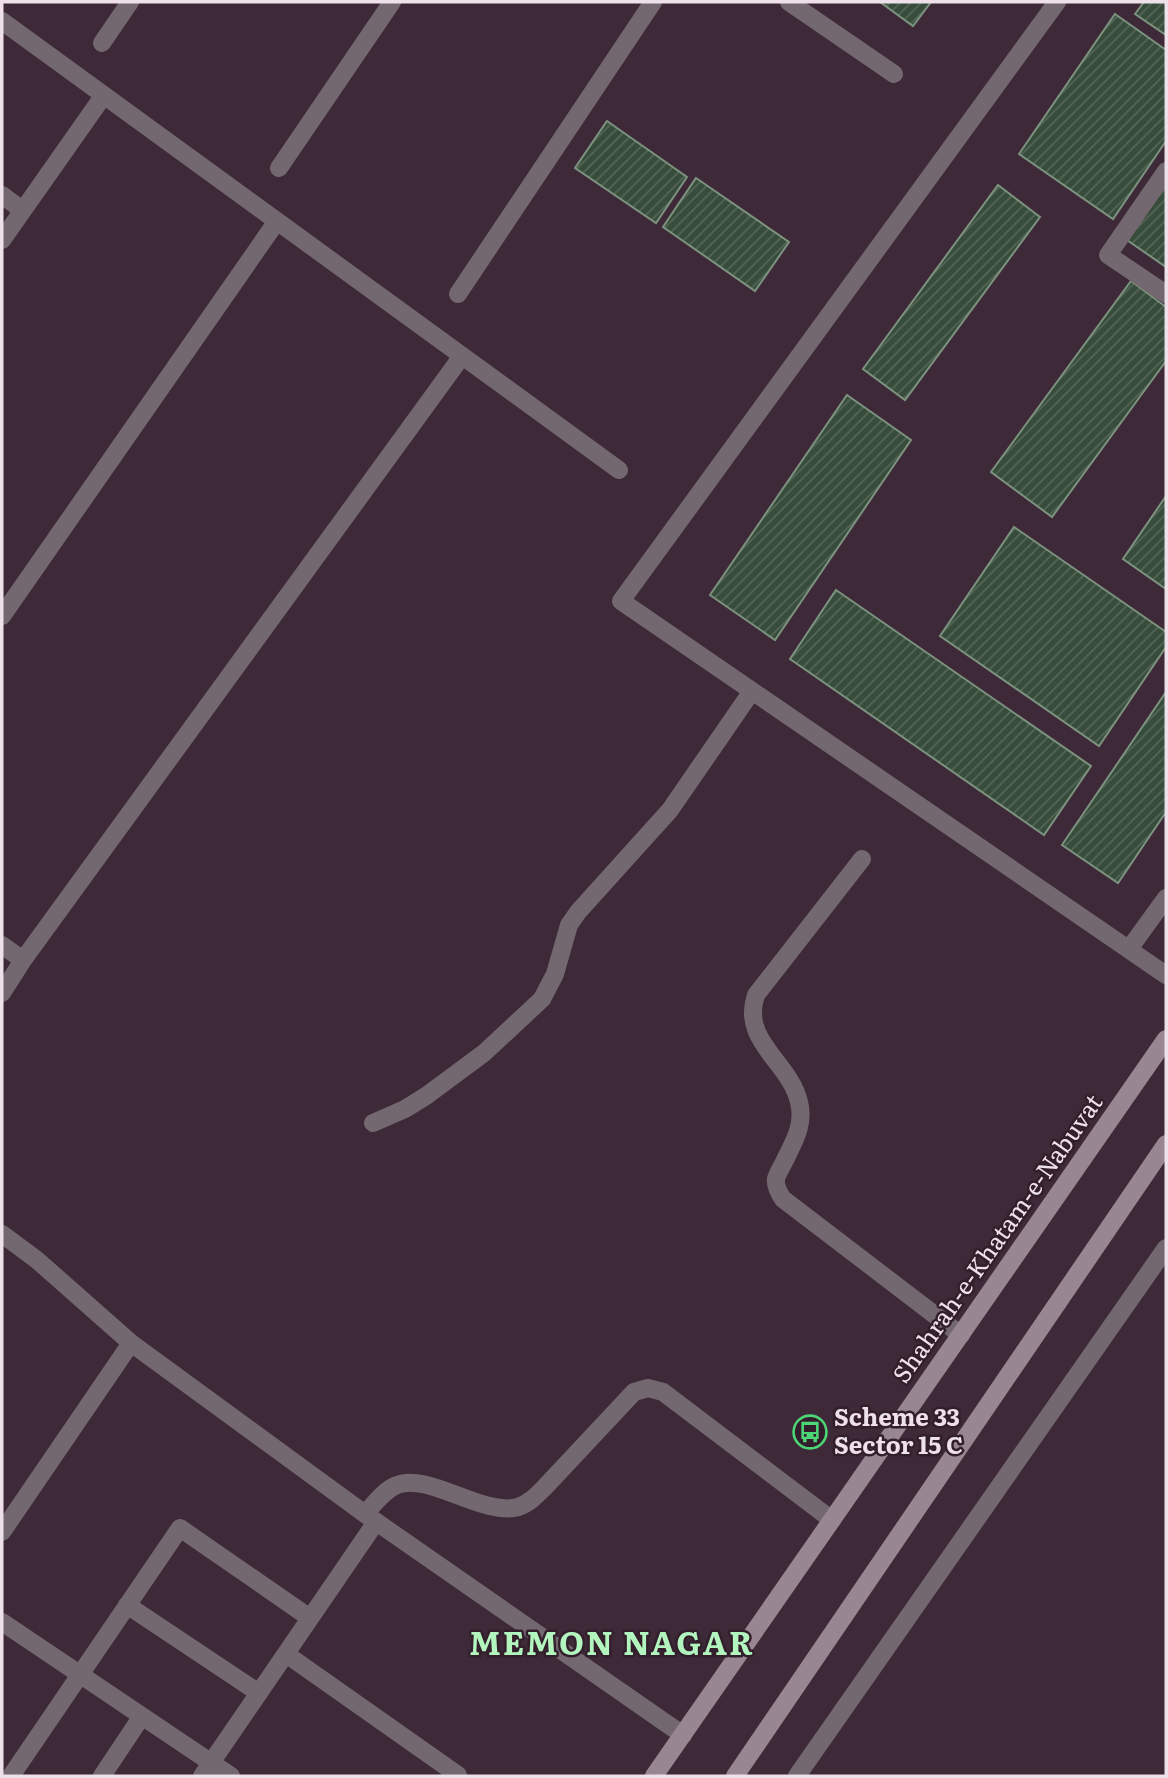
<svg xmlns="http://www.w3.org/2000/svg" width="1168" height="1778" font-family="Literata,serif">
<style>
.building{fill:url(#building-hatch);stroke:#7c927f;stroke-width:2}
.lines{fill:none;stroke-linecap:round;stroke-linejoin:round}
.service{stroke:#73686f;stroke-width:18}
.minor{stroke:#73686f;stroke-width:18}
.secondary{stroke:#988792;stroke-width:18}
.labels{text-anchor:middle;stroke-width:5;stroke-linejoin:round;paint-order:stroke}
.street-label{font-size:24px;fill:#efe1ea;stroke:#331f2c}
.poi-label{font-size:24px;font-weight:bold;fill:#efe1ea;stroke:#331f2c;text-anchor:start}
.district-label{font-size:32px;font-weight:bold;letter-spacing:2px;fill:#b2f5be;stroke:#331f2c}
</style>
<defs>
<pattern id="building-hatch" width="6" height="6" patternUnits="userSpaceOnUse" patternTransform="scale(1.75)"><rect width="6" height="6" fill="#374c3b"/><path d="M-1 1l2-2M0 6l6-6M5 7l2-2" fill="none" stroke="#546658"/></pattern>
</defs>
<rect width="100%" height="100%" fill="#3d2937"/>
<path class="building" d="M880 2H931L913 26Z
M1144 2H1166V35L1135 14Z
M1115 14 1166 50V141L1113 219 1019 154Z
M607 121 687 177 656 223 575 168Z
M1166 177V267L1124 238Z
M696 178 789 242 755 291 663 227Z
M998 185 1040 217 905 400 863 369Z
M1131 281 1166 307V361L1052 517 991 472Z
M847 395 911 440 775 640 710 595Z
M1166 496V589L1123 559Z
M1014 527 1166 632V647L1099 746 940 636Z
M836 590 1091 766 1044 835 790 659Z
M1166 692V812L1118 883 1062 845Z"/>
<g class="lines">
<path class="service" d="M1166 171 1108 255 1166 294
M1129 949 1166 898
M127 1605 259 1693
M2 1622 231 1776
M286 1654 458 1775 457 1776
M11 1776 180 1528 310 1618
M102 1776 142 1716
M202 1776 376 1522
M797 1776 1166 1248"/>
<path class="minor" d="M789 2 894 74
M1057 2 621 601 1166 975
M2 21 619 470
M102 43 130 2
M279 168 392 2
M2 195 22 210
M2 240 104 95
M458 294 653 2
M2 616 277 221
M862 859 756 995C740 1041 790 1062 799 1102 805 1126 793 1143 783 1164 781 1168 777 1174 776 1179 775 1186 779 1193 783 1199L961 1335
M2 945 23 960
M2 993 23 960 462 356
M373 1123 405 1109 426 1096 484 1053 542 999 555 974 569 925 578 912 670 810 752 691
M2 1234 37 1260 131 1343 365 1514 683 1735
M365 1514C374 1504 384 1490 397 1485 428 1472 484 1517 518 1507 528 1504 536 1496 544 1488L634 1392 648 1388 663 1392 832 1520
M2 1532 131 1343"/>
<path class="secondary" d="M654 1776 1166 1039
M735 1776 1166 1144"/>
</g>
<defs>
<symbol id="bus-ring" viewBox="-11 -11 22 22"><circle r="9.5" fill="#331f2c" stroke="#4dd676" stroke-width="1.5"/><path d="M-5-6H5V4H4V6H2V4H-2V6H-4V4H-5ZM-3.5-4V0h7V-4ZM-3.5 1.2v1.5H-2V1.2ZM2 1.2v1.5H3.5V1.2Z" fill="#4dd676"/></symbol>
</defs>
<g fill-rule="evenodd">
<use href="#bus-ring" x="791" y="1413" width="38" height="38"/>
</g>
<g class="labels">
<g class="street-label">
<text transform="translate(998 1239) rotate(-55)" y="8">Shahrah-e-Khatam-e-Nabuvat</text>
</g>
<g class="poi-label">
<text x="834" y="1426">Scheme 33<tspan x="834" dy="28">Sector 15 C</tspan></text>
</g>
<g class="district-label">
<text x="612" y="1655">MEMON NAGAR</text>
</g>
</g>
<rect width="1168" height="1778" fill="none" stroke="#efe1ea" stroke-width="7"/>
</svg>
